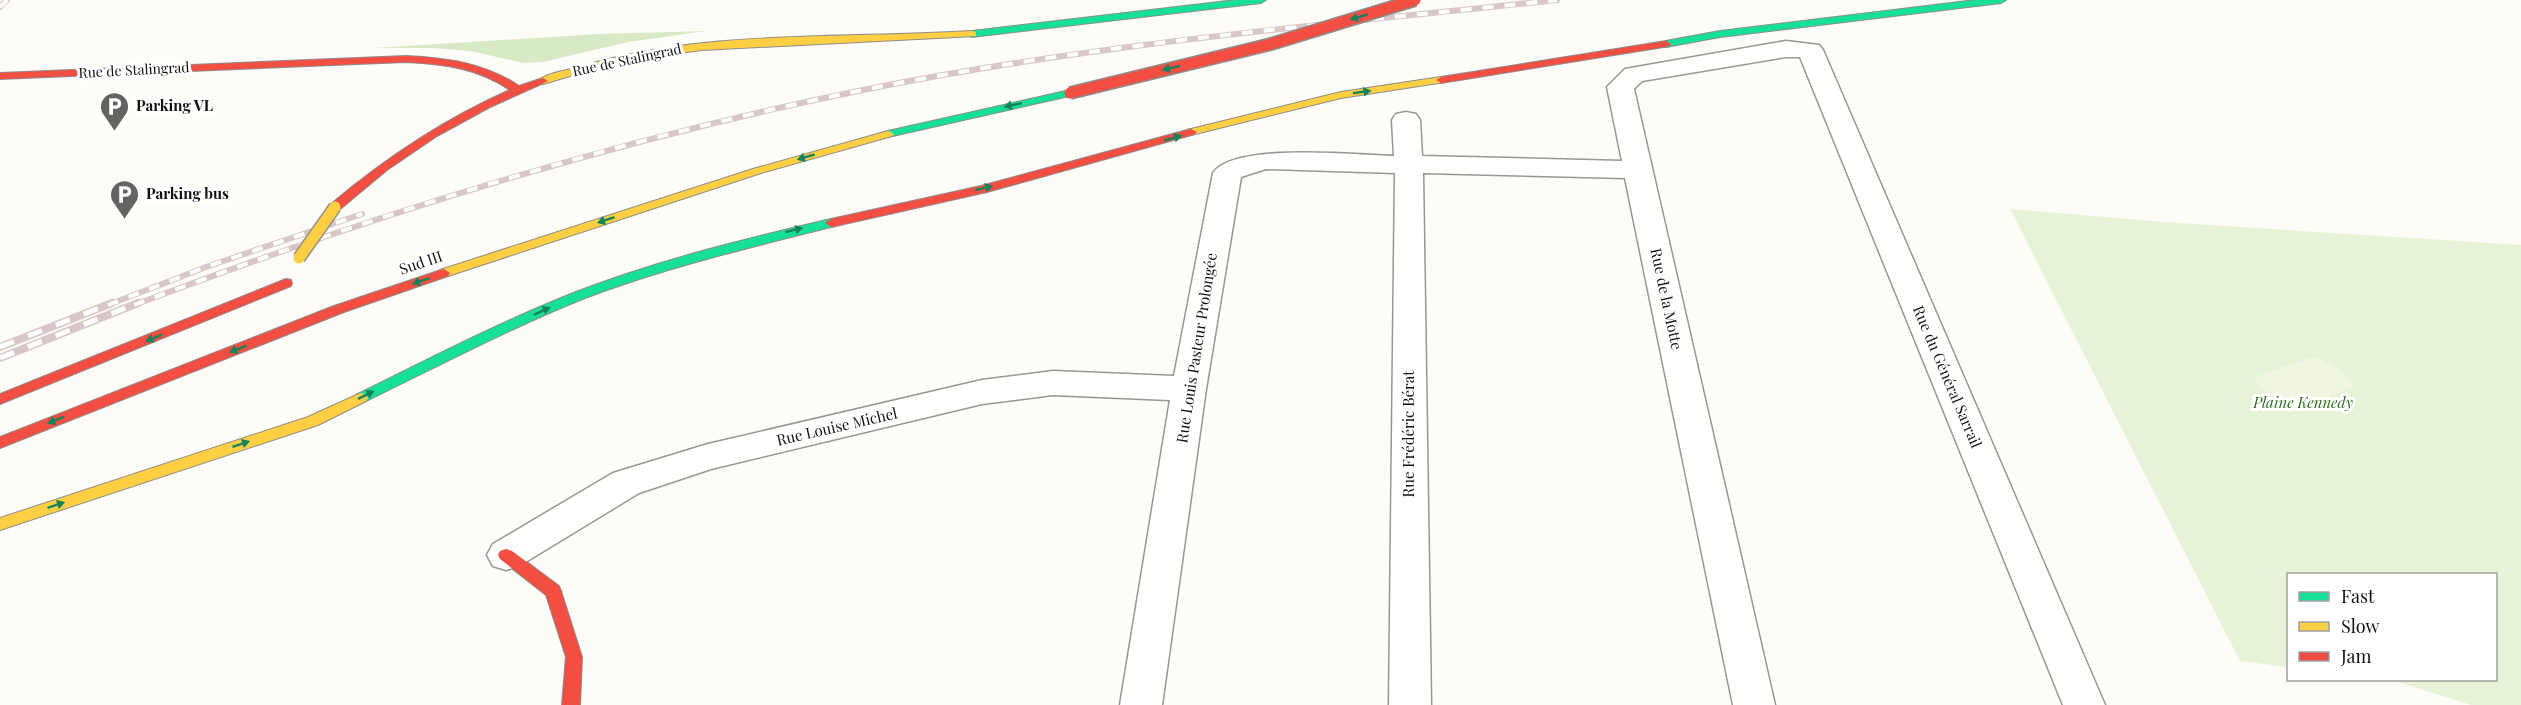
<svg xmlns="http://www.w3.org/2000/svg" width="2521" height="705" font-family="'Playfair Display',serif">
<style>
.green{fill:#e7f3d7}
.forest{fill:#d8eac5}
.pitch{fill:#f0f6e1}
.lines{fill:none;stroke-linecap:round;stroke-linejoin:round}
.street-casing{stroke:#979795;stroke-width:3}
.fast-casing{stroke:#8e8d8b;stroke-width:2}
.slow-casing{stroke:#8e8d8b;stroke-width:2}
.jam-casing{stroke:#8e8d8b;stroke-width:2}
.street{fill:#fffffe;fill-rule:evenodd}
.fast{fill:#16e098;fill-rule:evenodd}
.slow{fill:#ffcf43;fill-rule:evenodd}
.jam{fill:#f24e42;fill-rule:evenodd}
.rail-far1-casing{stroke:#d9c6c7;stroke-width:6}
.rail-casing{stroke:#d9c6c7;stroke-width:8}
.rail-far1{stroke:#fff;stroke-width:4;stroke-dasharray:11;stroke-linecap:butt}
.rail{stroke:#fff;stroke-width:5;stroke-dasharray:15;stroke-linecap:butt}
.slow-bridge-casing{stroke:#8e8d8b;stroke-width:14;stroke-linecap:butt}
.jam-bridge-casing{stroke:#8e8d8b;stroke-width:14;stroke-linecap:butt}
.slow-bridge{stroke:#ffcf43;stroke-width:11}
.jam-bridge{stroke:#f24e42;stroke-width:11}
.oneway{fill:#14835b}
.labels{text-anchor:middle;stroke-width:6;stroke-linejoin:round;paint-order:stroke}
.far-street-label{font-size:14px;fill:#111;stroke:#fff}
.poi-label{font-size:15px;font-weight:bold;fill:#111;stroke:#fff;text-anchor:start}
.street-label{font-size:15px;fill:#111;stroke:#fff}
.park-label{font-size:15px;font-style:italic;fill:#2f6b1f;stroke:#fff}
</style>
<rect width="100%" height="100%" fill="#fdfcf7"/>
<path class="green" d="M2010 209 2163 222 2521 245V705H2471L2392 680H2496V574H2288V667L2240 661Z"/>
<path class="forest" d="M707 31 628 42 543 62 524 63 470 51 432 48H374L599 34Z"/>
<path class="pitch" d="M2313 357C2328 361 2347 372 2353 387L2297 407 2281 403 2257 384 2256 376Z"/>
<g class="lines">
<defs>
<path id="street" d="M1786 41 1819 45 1823 50 2105 705H2063L1800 57H1786L1642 81 1634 89 1775 705H1733L1625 178 1423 173 1431 705H1389L1395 173 1266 169 1241 177 1206 389 1162 705H1120L1170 400 1053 395 982 404 711 469 639 493 519 566 506 570 493 566 487 555 493 544 613 473 708 444 982 380 1053 371 1174 376 1213 173C1234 142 1356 155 1394 156L1392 120 1396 114 1406 112 1416 114 1420 120 1422 156 1622 161 1607 87 1625 69Z"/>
<path id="fast" d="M1236 0H1266L1261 3 972 37 967 34 972 31Z
M1976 0H2006L2001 3 1720 37 1666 47 1661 44 1666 41 1720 31Z
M1070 90 1075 93 1074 95 888 137 882 134 888 131Z
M831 219 837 223 835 226C751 247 667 267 585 298 510 328 438 366 366 401H356L354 398 356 395C429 359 500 322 576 292 659 260 745 239 831 219Z"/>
<path id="slow" d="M972 31 976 32V36L702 50 648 57 597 68 543 84 538 81C547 73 564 71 576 68 703 29 841 39 972 31Z
M1441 77 1446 80 1445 82 1341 98 1191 135 1185 132 1187 130 1341 92Z
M888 131 894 134 892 136 761 173 448 276 444 277 438 273 440 270 753 169Z
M361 393 366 395 368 398 366 401 318 425 0 530V518L308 417Z"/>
<path id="jam" d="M1666 41 1671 44 1670 46 1441 83 1436 80 1441 77Z
M406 56C447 58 485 63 519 86L543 78 548 81 490 107 437 136 387 170 339 210 335 211 329 207 331 204C386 158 444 119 510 90 478 68 444 64 406 62L0 79V73Z
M1191 129 1197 132 1195 134 987 192 831 227 825 223 831 219 981 186Z
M444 269 450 273 448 276 344 312 0 448V437L334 306Z
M286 279 291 280 292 283 291 286 0 404V394Z
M506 549 512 551 559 586 561 591 582 657 580 705H562L566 657 546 595 500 559 498 555 500 551Z"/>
</defs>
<use href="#street" class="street-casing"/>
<use href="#fast" class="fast-casing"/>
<use href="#slow" class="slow-casing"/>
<use href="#jam" class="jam-casing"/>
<use href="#street" class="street"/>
<use href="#fast" class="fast"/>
<use href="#slow" class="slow"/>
<use href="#jam" class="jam"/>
<defs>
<path id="rail-far1" d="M0 7 7 0
M108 305 206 267 362 214
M134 305C370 216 611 141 858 91 1089 44 1324 25 1557 0"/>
<path id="rail" d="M0 347 112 303
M0 358 138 303"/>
</defs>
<use href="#rail-far1" class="rail-far1-casing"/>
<use href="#rail" class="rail-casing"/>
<use href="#rail-far1" class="rail-far1"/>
<use href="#rail" class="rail"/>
<defs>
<path id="slow-bridge" d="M299 258 335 207"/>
<path id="jam-bridge" d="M1070 93 1271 44 1415 0"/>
</defs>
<use href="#slow-bridge" class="slow-bridge-casing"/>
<use href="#jam-bridge" class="jam-bridge-casing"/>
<use href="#slow-bridge" class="slow-bridge"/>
<use href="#jam-bridge" class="jam-bridge"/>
</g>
<defs><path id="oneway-solid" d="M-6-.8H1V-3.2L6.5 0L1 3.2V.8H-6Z" transform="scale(1.5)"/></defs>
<g class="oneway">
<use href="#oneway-solid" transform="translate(1359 17) rotate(163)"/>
<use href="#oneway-solid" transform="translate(1171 68) rotate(166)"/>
<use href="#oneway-solid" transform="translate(1362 92) rotate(-8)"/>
<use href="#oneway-solid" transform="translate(1013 105) rotate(168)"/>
<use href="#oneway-solid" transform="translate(1173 138) rotate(-16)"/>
<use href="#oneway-solid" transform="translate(806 157) rotate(164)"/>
<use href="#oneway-solid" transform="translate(984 188) rotate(-14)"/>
<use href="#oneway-solid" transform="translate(606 220) rotate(162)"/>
<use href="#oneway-solid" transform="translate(794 230) rotate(-13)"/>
<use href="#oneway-solid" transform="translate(421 281) rotate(161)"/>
<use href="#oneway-solid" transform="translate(542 311) rotate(-25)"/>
<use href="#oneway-solid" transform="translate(154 338) rotate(158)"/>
<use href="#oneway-solid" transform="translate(238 349) rotate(158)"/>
<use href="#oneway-solid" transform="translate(366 395) rotate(-26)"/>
<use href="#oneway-solid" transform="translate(56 420) rotate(158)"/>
<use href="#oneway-solid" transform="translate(241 444) rotate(-18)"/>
<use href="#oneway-solid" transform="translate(56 505) rotate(-18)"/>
</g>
<defs>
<symbol id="parking-pin" viewBox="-11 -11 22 30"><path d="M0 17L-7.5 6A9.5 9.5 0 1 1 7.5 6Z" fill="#646362" stroke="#fff"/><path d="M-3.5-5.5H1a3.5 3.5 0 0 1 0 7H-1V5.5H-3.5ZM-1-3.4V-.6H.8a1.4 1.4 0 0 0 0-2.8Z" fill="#fff"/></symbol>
</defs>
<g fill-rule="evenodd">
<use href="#parking-pin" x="98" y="90" width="33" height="45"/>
<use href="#parking-pin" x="108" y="178" width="33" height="45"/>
</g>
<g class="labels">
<g class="far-street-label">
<text transform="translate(627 60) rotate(-12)" y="5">Rue de Stalingrad</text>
<text transform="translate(134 70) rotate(-3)" y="5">Rue de Stalingrad</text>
</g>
<g class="poi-label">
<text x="136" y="111">Parking VL</text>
<text x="146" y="199">Parking bus</text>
</g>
<g class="street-label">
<text transform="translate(421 263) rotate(-19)" y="5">Sud III</text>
<text transform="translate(1666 299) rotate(78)" y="5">Rue de la Motte</text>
<text transform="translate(1197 348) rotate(-81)" y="5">Rue Louis Pasteur Prolongée</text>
<text transform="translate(1947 377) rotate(67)" y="5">Rue du Général Sarrail</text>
<text transform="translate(837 427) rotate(-13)" y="5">Rue Louise Michel</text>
<text transform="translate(1409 434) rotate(-90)" y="5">Rue Frédéric Bérat</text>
</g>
<g class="park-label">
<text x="2303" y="408">Plaine Kennedy</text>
</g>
</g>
<rect x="2287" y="573" width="210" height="108" fill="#ffffff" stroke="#a0a0a0" stroke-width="1.5"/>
<rect x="2299" y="592" width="30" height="9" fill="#16e098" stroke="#a0a0a0" stroke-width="1.5"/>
<text x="2341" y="603" font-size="18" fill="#111111">Fast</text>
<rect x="2299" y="622" width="30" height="9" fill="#ffcf43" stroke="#a0a0a0" stroke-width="1.5"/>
<text x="2341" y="633" font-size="18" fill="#111111">Slow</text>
<rect x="2299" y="652" width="30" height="9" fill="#f24e42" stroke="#a0a0a0" stroke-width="1.5"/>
<text x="2341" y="663" font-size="18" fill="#111111">Jam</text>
</svg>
